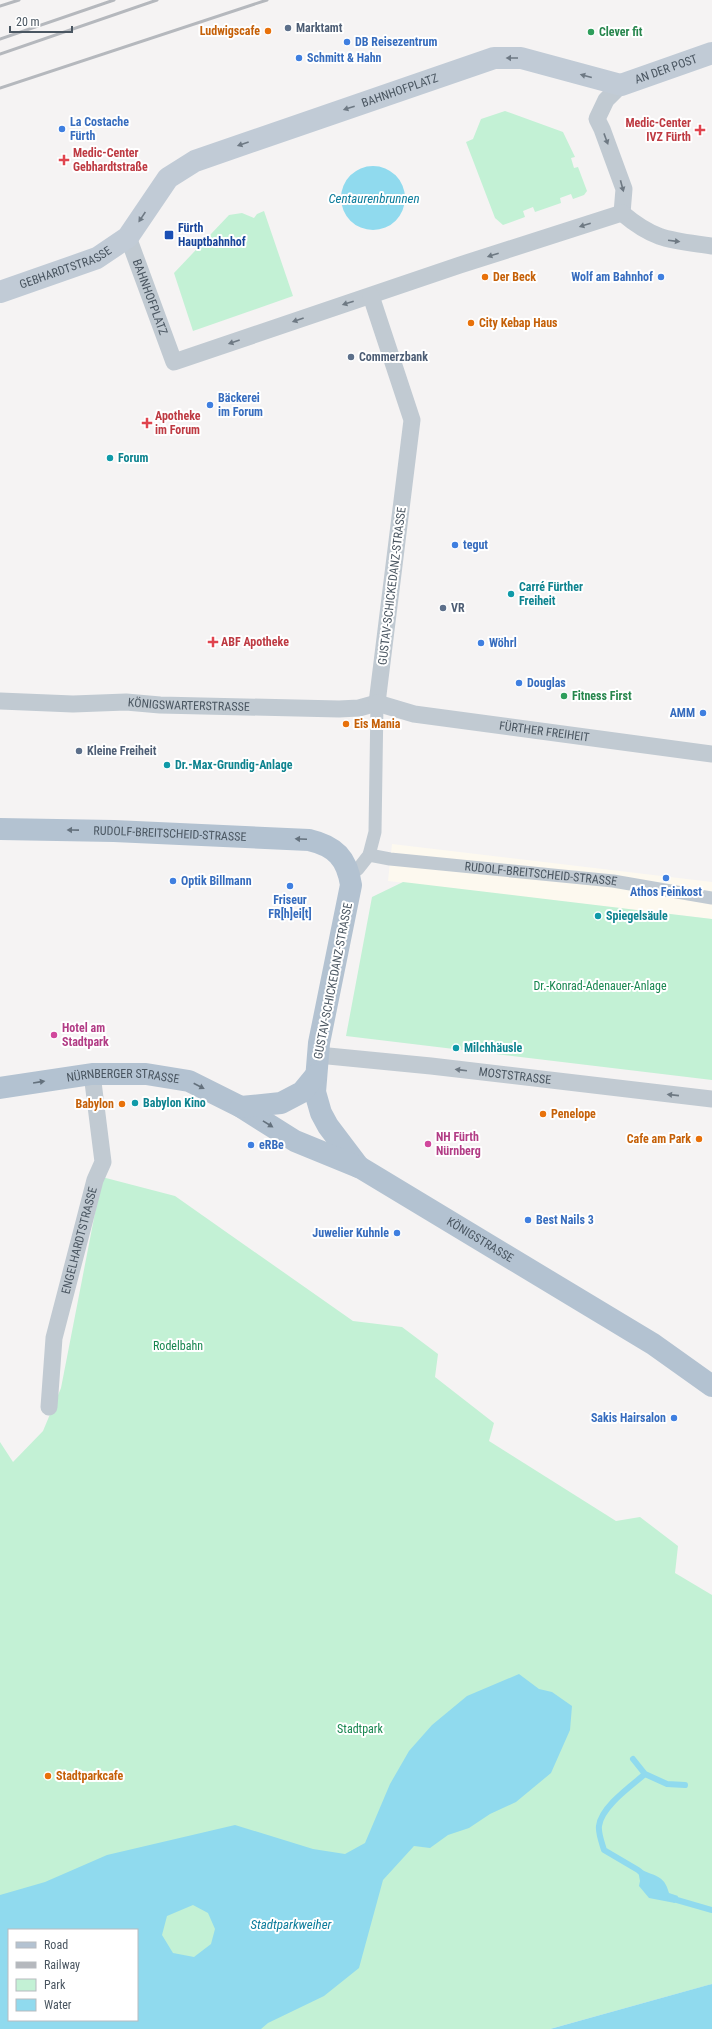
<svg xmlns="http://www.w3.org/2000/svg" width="712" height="2029" font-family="'Roboto Condensed',sans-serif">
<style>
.commercial{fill:#fdf9ef}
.green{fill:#c3f1d5;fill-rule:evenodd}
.water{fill:#90daee;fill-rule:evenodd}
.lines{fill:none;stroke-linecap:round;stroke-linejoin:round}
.stream{stroke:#90daee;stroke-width:6}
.pedestrian{stroke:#c1cad2;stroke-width:13}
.minor{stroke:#c1cad2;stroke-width:17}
.secondary{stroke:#c1cbd6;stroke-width:22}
.primary{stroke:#b3c2d1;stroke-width:22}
.rail{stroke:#b5b8bd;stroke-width:3}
.oneway{fill:#6e7984}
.oneway2{fill:#6e7983}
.oneway3{fill:#64717d}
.service-dot{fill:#5c6f8a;stroke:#fff;stroke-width:1.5}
.food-dot{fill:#e8710a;stroke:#fff;stroke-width:1.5}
.leisure-dot{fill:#2e9e5b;stroke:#fff;stroke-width:1.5}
.shop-dot{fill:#3f7fe0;stroke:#fff;stroke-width:1.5}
.health-dot{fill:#e0444e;stroke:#fff;stroke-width:1.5}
.transit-dot{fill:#1a4fb4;stroke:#fff;stroke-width:1.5}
.culture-dot{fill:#0f9aa8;stroke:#fff;stroke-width:1.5}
.hotel-dot{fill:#d1479c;stroke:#fff;stroke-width:1.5}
.labels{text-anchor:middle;stroke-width:4;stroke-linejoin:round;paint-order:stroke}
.service-label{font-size:12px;font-weight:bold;fill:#4e5e75;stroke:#fff;text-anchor:start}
.food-label{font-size:12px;font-weight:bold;fill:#c56008;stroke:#fff;text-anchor:start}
.leisure-label{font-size:12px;font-weight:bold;fill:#27864d;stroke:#fff;text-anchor:start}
.shop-label{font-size:12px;font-weight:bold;fill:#366cbe;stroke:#fff;text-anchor:start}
.street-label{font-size:12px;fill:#4a5661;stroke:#fff}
.health-label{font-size:12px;font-weight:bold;fill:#be3a42;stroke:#fff;text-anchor:start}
.transit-label{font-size:12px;font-weight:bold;fill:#164399;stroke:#fff;text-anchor:start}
.culture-label{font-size:12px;font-weight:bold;fill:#0d838f;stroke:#fff;text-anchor:start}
.park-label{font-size:12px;fill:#17864f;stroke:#fff}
.hotel-label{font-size:12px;font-weight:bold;fill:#b23c85;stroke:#fff;text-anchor:start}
.water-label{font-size:13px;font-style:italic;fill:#0c7c9b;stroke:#fff}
</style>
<rect width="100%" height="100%" fill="#f5f3f3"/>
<path class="commercial" d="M392 844 712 882V919L388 881Z"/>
<path class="green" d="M505 111 563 132 575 157 571 158 574 168 578 167 587 191 584 195 573 199 571 194 560 198 561 203 535 212 533 207 523 211 525 217 503 225 495 218 466 142 473 139 481 119Z
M264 211 293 296 193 331 174 273 229 215 242 213 254 218 257 214Z
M403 882 712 919V1080L346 1036 372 897Z
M102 1177 175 1196 353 1321 402 1327 438 1354 435 1377 494 1423 489 1441 616 1521 640 1517 678 1546 675 1573 712 1595V1984L550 2029H0V1442L13 1462 43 1431 61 1388ZM9 1930H137V2020H9Z"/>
<path class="water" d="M341 198a32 32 0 1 1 64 0a32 32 0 1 1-64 0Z
M519 1674 539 1689 552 1692 572 1706 570 1730 551 1773 516 1802 490 1814 469 1828 448 1835 430 1848 414 1846 383 1880 359 1968 324 1996 268 2023 261 2029H0V1895L45 1882 107 1855 235 1825 313 1849 345 1854 365 1843 390 1784 409 1751 432 1725 467 1696ZM193 1905 208 1913 215 1929 211 1944 194 1957 173 1953 162 1935 167 1916ZM9 1930H137V2020H9Z
M640 1869C655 1877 664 1874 669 1893L678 1896 675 1903 649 1898 639 1886 640 1881 638 1870Z
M712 1984V2029H550L708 1985Z"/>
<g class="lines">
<path class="stream" d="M633 1759 645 1774C631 1786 601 1807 599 1826 598 1833 602 1843 604 1850L638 1870 644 1875
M645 1774 667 1784 685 1785
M670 1898 712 1910"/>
<g class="pedestrian">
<path id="s1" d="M369 855 390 859 613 881 712 898"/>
<path d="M349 875 358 869 369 855 375 832 377 703"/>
</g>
<g class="minor">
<path d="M621 85 606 100 597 119 602 129 624 189 622 213"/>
<path d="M622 213C655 241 671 240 712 246"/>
<path id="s2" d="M128 237 174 362 460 265 622 213"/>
<path d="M371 296 412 420 377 703"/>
<path id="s3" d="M0 701 73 704 126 702 160 705 339 709 359 708 377 703"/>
<path id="s4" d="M377 703 414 714 712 754"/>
<path id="s5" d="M318 1055 431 1066 712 1099"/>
<path id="s6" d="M49 1407 54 1338 95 1180 103 1162 92 1074"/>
</g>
<path class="secondary" id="s7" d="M0 292 97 258 128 237 168 178 195 161 494 58H521L621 85 712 53"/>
<g class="primary">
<path id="s8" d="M0 829 114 831 309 840C335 846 347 858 351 885L319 1043 315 1092 321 1113 328 1126 359 1167"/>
<path id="s9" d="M0 1088 92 1074H146L189 1081 241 1107 295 1141 361 1168 653 1344 712 1386"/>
<path d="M241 1107 281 1103 302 1092 316 1075"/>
</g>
<path class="rail" d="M0 6 19 0
M0 39 114 0
M0 54 157 0
M0 88 267 0"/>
</g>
<defs><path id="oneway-solid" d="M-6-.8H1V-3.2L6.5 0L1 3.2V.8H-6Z"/></defs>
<g class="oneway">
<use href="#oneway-solid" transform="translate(512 58) rotate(-180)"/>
<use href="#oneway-solid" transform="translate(586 76) rotate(-165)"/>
<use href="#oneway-solid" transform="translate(349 108) rotate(162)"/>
<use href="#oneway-solid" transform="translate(243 144) rotate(161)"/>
<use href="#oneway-solid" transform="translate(142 217) rotate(124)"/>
</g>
<g class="oneway2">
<use href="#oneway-solid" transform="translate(606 139) rotate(70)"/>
<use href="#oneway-solid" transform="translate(622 186) rotate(75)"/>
<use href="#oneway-solid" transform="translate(585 225) rotate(162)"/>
<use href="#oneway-solid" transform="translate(674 241) rotate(7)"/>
<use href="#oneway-solid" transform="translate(493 255) rotate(162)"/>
<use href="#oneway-solid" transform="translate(348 303) rotate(162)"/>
<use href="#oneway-solid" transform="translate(298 320) rotate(161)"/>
<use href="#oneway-solid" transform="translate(234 342) rotate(161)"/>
<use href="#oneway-solid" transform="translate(461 1070) rotate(-173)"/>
<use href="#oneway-solid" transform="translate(673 1095) rotate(-174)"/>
</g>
<g class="oneway3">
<use href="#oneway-solid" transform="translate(73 830) rotate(-179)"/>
<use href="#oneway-solid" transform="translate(301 839) rotate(-178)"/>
<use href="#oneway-solid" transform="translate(39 1082) rotate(-9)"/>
<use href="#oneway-solid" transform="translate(199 1086) rotate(27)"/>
<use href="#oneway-solid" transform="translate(268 1124) rotate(32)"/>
</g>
<g class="service-dot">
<circle cx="288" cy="28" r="4"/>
<circle cx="351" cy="357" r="4"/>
<circle cx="443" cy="608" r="4"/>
<circle cx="79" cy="751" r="4"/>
</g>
<g class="food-dot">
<circle cx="268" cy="31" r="4"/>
<circle cx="485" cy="277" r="4"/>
<circle cx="471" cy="323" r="4"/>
<circle cx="346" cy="724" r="4"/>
<circle cx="122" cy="1104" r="4"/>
<circle cx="543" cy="1114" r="4"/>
<circle cx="699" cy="1139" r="4"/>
<circle cx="48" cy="1776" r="4"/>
</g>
<g class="leisure-dot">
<circle cx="591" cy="32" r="4"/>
<circle cx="564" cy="696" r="4"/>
</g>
<g class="shop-dot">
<circle cx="347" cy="42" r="4"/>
<circle cx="299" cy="58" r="4"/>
<circle cx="62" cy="129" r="4"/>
<circle cx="661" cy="277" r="4"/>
<circle cx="210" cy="405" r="4"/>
<circle cx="455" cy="545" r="4"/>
<circle cx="481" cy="643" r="4"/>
<circle cx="519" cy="683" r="4"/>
<circle cx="703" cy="713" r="4"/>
<circle cx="666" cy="878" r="4"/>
<circle cx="173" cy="881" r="4"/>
<circle cx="290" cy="886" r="4"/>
<circle cx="251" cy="1145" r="4"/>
<circle cx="528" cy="1220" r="4"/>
<circle cx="397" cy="1233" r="4"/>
<circle cx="674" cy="1418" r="4"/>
</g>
<g class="health-dot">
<path d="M698 124h4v4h4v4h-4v4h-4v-4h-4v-4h4z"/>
<path d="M62 154h4v4h4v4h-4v4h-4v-4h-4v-4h4z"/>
<path d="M145 417h4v4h4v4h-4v4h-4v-4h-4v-4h4z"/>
<path d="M211 636h4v4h4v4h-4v4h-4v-4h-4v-4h4z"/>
</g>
<rect class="transit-dot" x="164" y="230" width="10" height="10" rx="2"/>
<g class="culture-dot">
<circle cx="110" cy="458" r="4"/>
<circle cx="511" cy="594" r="4"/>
<circle cx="167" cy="765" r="4"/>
<circle cx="598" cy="916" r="4"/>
<circle cx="456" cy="1048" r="4"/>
<circle cx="135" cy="1103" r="4"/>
</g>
<g class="hotel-dot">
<circle cx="54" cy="1035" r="4"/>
<circle cx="428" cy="1144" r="4"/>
</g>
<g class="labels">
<g class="service-label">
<text x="296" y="32">Marktamt</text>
<text x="359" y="361">Commerzbank</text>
<text x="451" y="612">VR</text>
<text x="87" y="755">Kleine Freiheit</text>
</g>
<g class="food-label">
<text x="260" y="35" text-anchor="end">Ludwigscafe</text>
<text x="493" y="281">Der Beck</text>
<text x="479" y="327">City Kebap Haus</text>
<text x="354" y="728">Eis Mania</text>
<text x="114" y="1108" text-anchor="end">Babylon</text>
<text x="551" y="1118">Penelope</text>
<text x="691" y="1143" text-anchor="end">Cafe am Park</text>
<text x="56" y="1780">Stadtparkcafe</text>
</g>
<g class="leisure-label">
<text x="599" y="36">Clever fit</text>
<text x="572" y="700">Fitness First</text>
</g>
<g class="shop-label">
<text x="355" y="46">DB Reisezentrum</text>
<text x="307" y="62">Schmitt &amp; Hahn</text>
<text x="70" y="126">La Costache<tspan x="70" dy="14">Fürth</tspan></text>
<text x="653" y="281" text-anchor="end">Wolf am Bahnhof</text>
<text x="218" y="402">Bäckerei<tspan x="218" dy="14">im Forum</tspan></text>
<text x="463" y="549">tegut</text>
<text x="489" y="647">Wöhrl</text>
<text x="527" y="687">Douglas</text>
<text x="695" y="717" text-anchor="end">AMM</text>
<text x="181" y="885">Optik Billmann</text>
<text x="666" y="896" text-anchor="middle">Athos Feinkost</text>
<text x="290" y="904" text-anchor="middle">Friseur<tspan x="290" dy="14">FR[h]ei[t]</tspan></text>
<text x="259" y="1149">eRBe</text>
<text x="536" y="1224">Best Nails 3</text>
<text x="389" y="1237" text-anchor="end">Juwelier Kuhnle</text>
<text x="666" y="1422" text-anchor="end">Sakis Hairsalon</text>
</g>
<g class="street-label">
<text dy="4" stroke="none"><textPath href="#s7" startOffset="738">AN DER POST</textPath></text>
<text dy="4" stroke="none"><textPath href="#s7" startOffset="460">BAHNHOFPLATZ</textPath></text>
<text dy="4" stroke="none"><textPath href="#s7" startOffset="70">GEBHARDTSTRASSE</textPath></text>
<text dy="4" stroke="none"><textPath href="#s2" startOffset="64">BAHNHOFPLATZ</textPath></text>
<text transform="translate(392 586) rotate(-83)" y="4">GUSTAV-SCHICKEDANZ-STRASSE</text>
<text dy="4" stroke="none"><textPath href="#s3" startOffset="189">KÖNIGSWARTERSTRASSE</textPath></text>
<text dy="4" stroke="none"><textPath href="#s4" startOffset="170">FÜRTHER FREIHEIT</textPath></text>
<text dy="4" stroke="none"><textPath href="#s8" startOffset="170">RUDOLF-BREITSCHEID-STRASSE</textPath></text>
<text dy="4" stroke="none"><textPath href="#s1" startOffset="173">RUDOLF-BREITSCHEID-STRASSE</textPath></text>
<text transform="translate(333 981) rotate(-79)" y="4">GUSTAV-SCHICKEDANZ-STRASSE</text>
<text dy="4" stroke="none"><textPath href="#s5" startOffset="198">MOSTSTRASSE</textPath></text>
<text dy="4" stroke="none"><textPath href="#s9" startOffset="124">NÜRNBERGER STRASSE</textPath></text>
<text dy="4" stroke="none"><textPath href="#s6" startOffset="170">ENGELHARDTSTRASSE</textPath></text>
<text dy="4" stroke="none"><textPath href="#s9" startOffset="523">KÖNIGSTRASSE</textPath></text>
</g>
<g class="health-label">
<text x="691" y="127" text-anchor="end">Medic-Center<tspan x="691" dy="14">IVZ Fürth</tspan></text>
<text x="73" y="157">Medic-Center<tspan x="73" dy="14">Gebhardtstraße</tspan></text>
<text x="155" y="420">Apotheke<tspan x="155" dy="14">im Forum</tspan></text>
<text x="221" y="646">ABF Apotheke</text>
</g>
<g class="transit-label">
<text x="178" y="232">Fürth<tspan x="178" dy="14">Hauptbahnhof</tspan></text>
</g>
<g class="culture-label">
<text x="118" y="462">Forum</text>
<text x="519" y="591">Carré Fürther<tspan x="519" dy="14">Freiheit</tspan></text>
<text x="175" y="769">Dr.-Max-Grundig-Anlage</text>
<text x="606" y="920">Spiegelsäule</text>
<text x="464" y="1052">Milchhäusle</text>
<text x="143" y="1107">Babylon Kino</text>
</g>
<g class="park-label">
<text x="600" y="990">Dr.-Konrad-Adenauer-Anlage</text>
<text x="178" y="1350">Rodelbahn</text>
<text x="360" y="1733">Stadtpark</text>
</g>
<g class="hotel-label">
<text x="62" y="1032">Hotel am<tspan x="62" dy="14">Stadtpark</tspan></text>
<text x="436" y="1141">NH Fürth<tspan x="436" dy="14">Nürnberg</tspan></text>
</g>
<g class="water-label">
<text x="374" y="203">Centaurenbrunnen</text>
<text x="291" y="1929">Stadtparkweiher</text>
</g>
</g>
<rect x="8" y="1929" width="130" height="92" fill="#ffffff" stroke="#b7bbc0"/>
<rect x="16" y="1942" width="20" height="6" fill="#b3c2d1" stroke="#b7bbc0"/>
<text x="44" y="1949" font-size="12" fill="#4a5661">Road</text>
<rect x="16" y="1962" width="20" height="6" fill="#b5b8bd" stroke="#b7bbc0"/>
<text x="44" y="1969" font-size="12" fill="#4a5661">Railway</text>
<rect x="16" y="1979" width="20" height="12" fill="#c3f1d5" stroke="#b7bbc0"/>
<text x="44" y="1989" font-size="12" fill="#4a5661">Park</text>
<rect x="16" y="1999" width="20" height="12" fill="#90daee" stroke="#b7bbc0"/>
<text x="44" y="2009" font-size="12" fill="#4a5661">Water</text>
<path d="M10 26v6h62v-6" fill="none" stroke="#4a5661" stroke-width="2"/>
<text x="16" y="26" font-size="12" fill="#4a5661" stroke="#ffffff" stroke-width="3" paint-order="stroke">20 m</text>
</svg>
